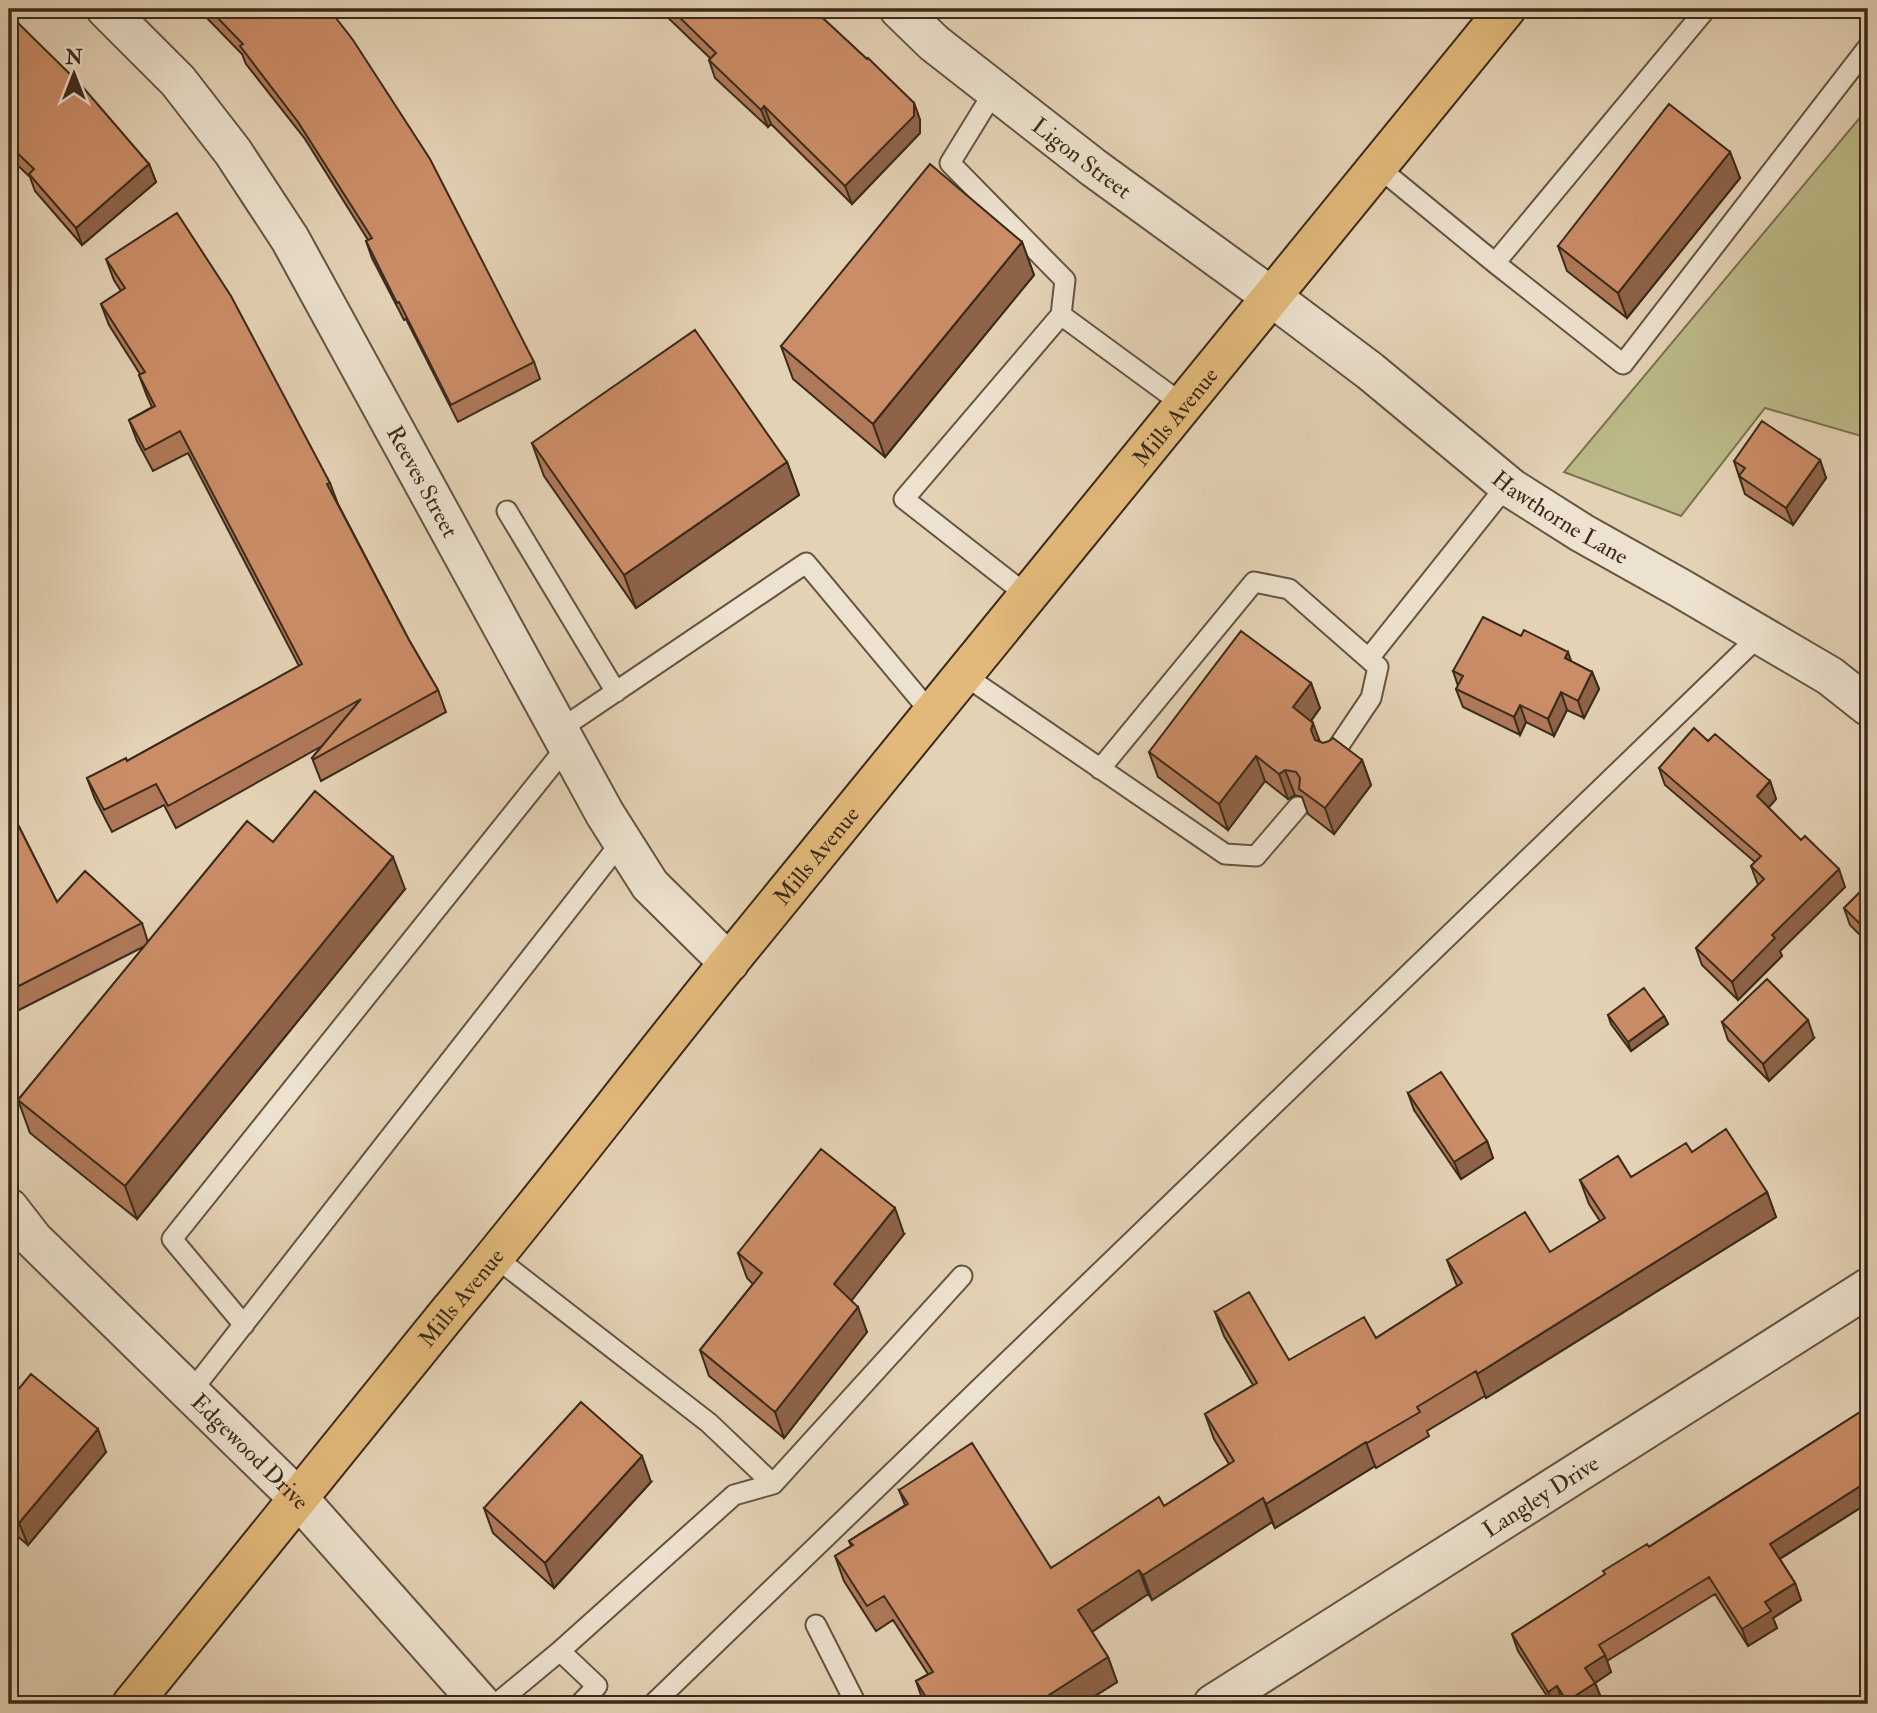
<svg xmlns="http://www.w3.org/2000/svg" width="1877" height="1713" font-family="'IM FELL Double Pica',serif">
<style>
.green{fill:#bcb988;stroke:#7b7251;stroke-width:2}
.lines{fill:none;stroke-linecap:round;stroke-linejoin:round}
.service-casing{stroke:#645441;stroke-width:23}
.minor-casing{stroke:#645441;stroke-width:42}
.primary-casing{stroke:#3a2a1a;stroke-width:42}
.service{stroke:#ede2cf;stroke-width:19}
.minor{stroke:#ede2cf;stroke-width:38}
.primary{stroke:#e2b97a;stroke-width:38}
.wall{fill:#af7959;stroke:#3a2a1a;stroke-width:2}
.shaded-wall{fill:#8e6348;stroke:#3a2a1a;stroke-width:2}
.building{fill:#cb8d67;stroke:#3a2a1a;stroke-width:2}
.labels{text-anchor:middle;stroke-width:5;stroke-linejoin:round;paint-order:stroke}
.street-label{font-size:23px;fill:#3a2a1a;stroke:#ede2cf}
</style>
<rect width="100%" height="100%" fill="#e4d2b5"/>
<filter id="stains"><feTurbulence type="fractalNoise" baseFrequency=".00286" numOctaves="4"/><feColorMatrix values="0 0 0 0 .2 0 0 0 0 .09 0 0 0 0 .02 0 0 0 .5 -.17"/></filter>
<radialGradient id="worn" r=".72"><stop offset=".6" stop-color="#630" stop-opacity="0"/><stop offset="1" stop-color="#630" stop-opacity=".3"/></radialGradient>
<path class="green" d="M1868 108V438L1765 408 1681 516 1564 472Z"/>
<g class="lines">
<defs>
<path id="service" d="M995 90 950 163 1065 280 1061 315
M1378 167 1495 263 1623 364 1868 47
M1495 263 1706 9
M507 511 616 692
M1028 596 904 499 1061 315 1185 406
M1369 658 1507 485
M964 675 1225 854 1256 856 1298 807
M559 730 806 563 932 714
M1100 769 1254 582 1289 589 1378 667 1371 698 1332 756
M495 1257 709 1423 773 1484
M244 1325 172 1239 568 745
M190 1393 622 841
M816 1625 856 1704
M560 1651 734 1495 773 1484 962 1276
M496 1704 560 1651 597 1686 580 1704
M653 1704 1759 636"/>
<g id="minor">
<path id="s1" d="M106 9 178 81 233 152 290 239 605 814 650 885 729 963"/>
<path id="s2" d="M899 9 934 43 1094 168 1273 298 1370 371 1511 488 1582 533 1680 588 1830 676 1868 706"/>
<path id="s3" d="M9 1208 33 1239 298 1498 481 1704"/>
<path id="s4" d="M1213 1704 1868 1288"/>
</g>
<g id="primary">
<path id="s5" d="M132 1704 448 1313C548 1194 640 1071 738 951 995 637 1252 324 1506 9"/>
</g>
</defs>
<use href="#service" class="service-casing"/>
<use href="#minor" class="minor-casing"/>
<use href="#primary" class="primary-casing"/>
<use href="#service" class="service"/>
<use href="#minor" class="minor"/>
<use href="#primary" class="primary"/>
</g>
<path class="wall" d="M198 9H329L534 362 540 379 458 422 406 319 404 320 372 258 366 241 368 240 305 139 246 64 242 54Z
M659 9H813L914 103 920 120V133L852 204 771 124 768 127 715 78 709 60 711 59Z
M9 23 149 164 156 182 82 245 35 191 30 177 9 157Z
M1730 152 1740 178 1627 318 1567 271 1558 246Z
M1022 242 1034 275 885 457 793 379 781 346Z
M106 259 330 483 338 504 409 640 438 690 446 712 321 781 312 758 322 746 176 828 164 805 112 832 95 799 87 778 127 761 299 666 188 453 153 471 137 441 129 420 152 407 147 396 139 375 140 374 109 325 101 304 121 291 114 280Z
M532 443 787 462 799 495 636 608 544 476Z
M1820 460 1826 478 1793 525 1745 494 1734 461Z
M1572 662 1592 672 1599 689 1584 718 1567 710 1554 736 1526 722 1520 735 1463 707 1456 689 1458 686 1453 671Z
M1311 683 1320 708 1311 721 1320 742 1362 760 1371 785 1334 834 1308 814 1302 797 1295 795 1288 799 1265 781 1228 830 1158 777 1149 752Z
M1708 741 1770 781 1776 799 1768 808 1845 887 1780 951 1782 956 1738 1000 1702 965 1696 948 1758 885 1751 866 1755 862 1665 785 1659 768Z
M9 807 57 902 142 923 148 942 273 842 405 889 137 1219 30 1133 18 1100 145 946 9 1015Z
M1868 884V943L1850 925 1844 908Z
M1608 1015 1664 1016 1668 1024 1631 1051 1611 1024Z
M1722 1022 1814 1038 1769 1081 1728 1040Z
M1408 1093 1487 1141 1493 1158 1461 1179 1414 1110Z
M1692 1152 1767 1192 1776 1217 1486 1398 1485 1396 1427 1431 1429 1436 1376 1468 1375 1466 1275 1528 1272 1522 1152 1600 1148 1594 1092 1632 1108 1657 1117 1682 1082 1704H924L916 1681 928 1674 893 1620 876 1631 844 1581 835 1556 851 1546 849 1541 905 1505 899 1490 1051 1568 1164 1506 1229 1464 1214 1439 1205 1414 1253 1385 1224 1336 1215 1312 1289 1360 1376 1338 1457 1286 1447 1260 1550 1252 1600 1221 1589 1204 1580 1180 1631 1177Z
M904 1234 851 1300 867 1332 784 1438 709 1376 700 1350 753 1284 747 1278 738 1253Z
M9 1394 106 1452 28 1545 17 1536 9 1546Z
M1868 1407V1503L1780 1559 1795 1583 1801 1600 1773 1618 1777 1628 1748 1646 1715 1594 1607 1661 1611 1672 1595 1683 1602 1700 1596 1704H1564L1563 1703 1562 1704H1552L1518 1651 1512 1634Z
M651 1482 554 1588 493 1533 484 1508Z"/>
<path class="shaded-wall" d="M914 103 920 120V133L852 204 845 186Z
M764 106 771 124 768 127 761 110Z
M1730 152 1740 178 1627 318 1618 293Z
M149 164 156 182 82 245 76 228Z
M1022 242 1034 275 885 457 873 424Z
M1820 460 1826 478 1793 525 1786 508Z
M787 462 799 495 636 608 624 575Z
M1568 652 1574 669 1565 658Z
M1592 672 1599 689 1584 718 1578 701Z
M1311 683 1320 708 1302 733 1293 707Z
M1561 692 1567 710 1554 736 1548 719Z
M1520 705 1526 722 1520 735 1514 717Z
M1313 723 1322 748 1320 756 1311 730Z
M1256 756 1265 781 1228 830 1219 804Z
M1362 760 1371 785 1334 834 1325 808Z
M1285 770 1295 795 1288 799 1279 774Z
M1770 781 1776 799 1763 814 1757 796Z
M393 857 405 889 137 1219 125 1186Z
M1839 869 1845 887 1780 951 1782 956 1738 1000 1732 982 1772 935Z
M1664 1016 1668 1024 1631 1051 1628 1042Z
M1808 1020 1814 1038 1769 1081 1763 1064Z
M1487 1141 1493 1158 1461 1179 1454 1162Z
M1767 1192 1776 1217 1486 1398 1477 1374Z
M895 1208 904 1234 844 1310 834 1284Z
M858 1307 867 1332 784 1438 775 1412Z
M98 1429 106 1452 28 1545 19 1523Z
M1366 1442 1375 1466 1275 1528 1266 1504Z
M642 1456 651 1482 554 1588 545 1563Z
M1868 1481V1503L1776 1561 1770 1544Z
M1263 1498 1272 1522 1152 1600 1143 1575Z
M9 1515 17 1536 9 1546Z
M1139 1570 1148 1594 1087 1635 1078 1610Z
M1795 1583 1801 1600 1773 1618 1777 1628 1748 1646 1742 1629 1765 1602Z
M1605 1655 1611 1672 1592 1685 1585 1668Z
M1108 1657 1117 1682 1082 1704H1035Z
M1595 1683 1602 1700 1596 1704H1568L1567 1701Z
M1557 1686 1563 1703 1562 1704H1553L1548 1692Z"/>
<path class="building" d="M209 9H329L353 40 430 159 534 362 451 405 399 302 397 303 366 241 372 238 298 122 240 46 243 44Z
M671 9H813L867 59 868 58 914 103V116L845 186 764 106 761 110 709 60 716 53Z
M13 18 81 85 149 164 76 228 29 174 34 169 9 145V23Z
M1669 104 1730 152 1618 293 1558 246Z
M930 164 1022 242 873 424 781 346Z
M177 213 231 296 330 483 327 484 409 640 438 690 314 759 312 758 361 699 168 806 156 784 104 810 87 778 126 758 127 761 302 664 180 431 145 450 129 420 155 406 139 375 145 372 101 304 125 288 106 259Z
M695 330 787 462 624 575 532 443Z
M1762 421 1820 460 1786 508 1739 476 1745 468 1734 461Z
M1483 617 1521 636 1524 630 1568 652 1565 658 1592 672 1578 701 1561 692 1548 719 1520 705 1514 717 1456 689 1463 676 1453 671Z
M1241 631 1311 683 1293 707 1313 723 1311 730 1315 740 1323 743 1329 741 1333 738 1362 760 1325 808 1299 789 1300 778 1296 772 1285 770 1279 774 1256 756 1219 804 1149 752Z
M1694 728 1708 741 1715 734 1770 781 1757 796 1801 840 1805 836 1839 869 1772 935 1775 938 1732 982 1696 948 1764 879 1751 866 1761 856 1659 768Z
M315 791 393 857 125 1186 18 1100 247 821 273 842Z
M9 807 57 902 85 871 142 923 9 991Z
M1868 884V932L1844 908Z
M1767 979 1808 1020 1763 1064 1722 1022Z
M1644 988 1664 1016 1628 1042 1608 1015Z
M1441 1072 1487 1141 1454 1162 1408 1093Z
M1726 1129 1767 1192 1477 1374 1476 1371 1417 1407 1420 1412 1367 1443 1366 1442 1266 1504 1263 1498 1143 1575 1139 1570 1078 1610 1108 1657 1035 1704 1033 1701 1028 1704H930L916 1681 933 1672 884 1596 867 1606 835 1556 853 1545 849 1541 908 1504 899 1490 972 1443 1051 1568 1159 1497 1164 1506 1234 1461 1205 1414 1257 1383 1215 1312 1249 1292 1289 1360 1364 1317 1376 1338 1462 1283 1447 1260 1525 1212 1550 1252 1605 1218 1580 1180 1618 1156 1631 1177 1686 1143 1692 1152Z
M821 1149 895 1208 834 1284 858 1307 775 1412 700 1350 762 1273 738 1253Z
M31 1374 98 1429 19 1523 9 1514V1394L12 1397Z
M581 1402 642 1456 545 1563 484 1508Z
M1868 1407V1481L1770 1544 1795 1583 1765 1602 1771 1611 1742 1629 1709 1577 1599 1645 1605 1655 1585 1668 1595 1683 1567 1701 1557 1686 1548 1692 1512 1634 1605 1574 1603 1571 1647 1544 1649 1547Z"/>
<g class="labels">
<g class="street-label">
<text dy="8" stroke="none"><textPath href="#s2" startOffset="236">Ligon Street</textPath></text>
<text dy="8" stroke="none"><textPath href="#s5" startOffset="1657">Mills Avenue</textPath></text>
<text dy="8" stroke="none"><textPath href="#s1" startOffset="572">Reeves Street</textPath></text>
<text dy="8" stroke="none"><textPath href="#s2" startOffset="835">Hawthorne Lane</textPath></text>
<text dy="8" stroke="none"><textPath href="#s5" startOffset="1090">Mills Avenue</textPath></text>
<text dy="8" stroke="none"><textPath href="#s5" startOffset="523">Mills Avenue</textPath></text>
<text dy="8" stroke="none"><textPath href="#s3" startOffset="343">Edgewood Drive</textPath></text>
<text dy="8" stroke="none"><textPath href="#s4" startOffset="388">Langley Drive</textPath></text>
</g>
</g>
<rect width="1877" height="1713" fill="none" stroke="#e4d2b5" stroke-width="35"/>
<rect x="10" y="10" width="1856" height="1692" fill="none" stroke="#3a2a1a" stroke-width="3.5"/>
<rect x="18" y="18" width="1842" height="1678" fill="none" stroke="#3a2a1a" stroke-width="2"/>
<g transform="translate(74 74)" stroke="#ede2cf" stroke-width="5" paint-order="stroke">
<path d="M0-5L12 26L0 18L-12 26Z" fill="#3a2a1a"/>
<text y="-10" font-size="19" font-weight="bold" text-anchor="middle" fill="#3a2a1a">N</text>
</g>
<rect width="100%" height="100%" filter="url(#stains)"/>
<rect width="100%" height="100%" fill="url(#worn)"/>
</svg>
